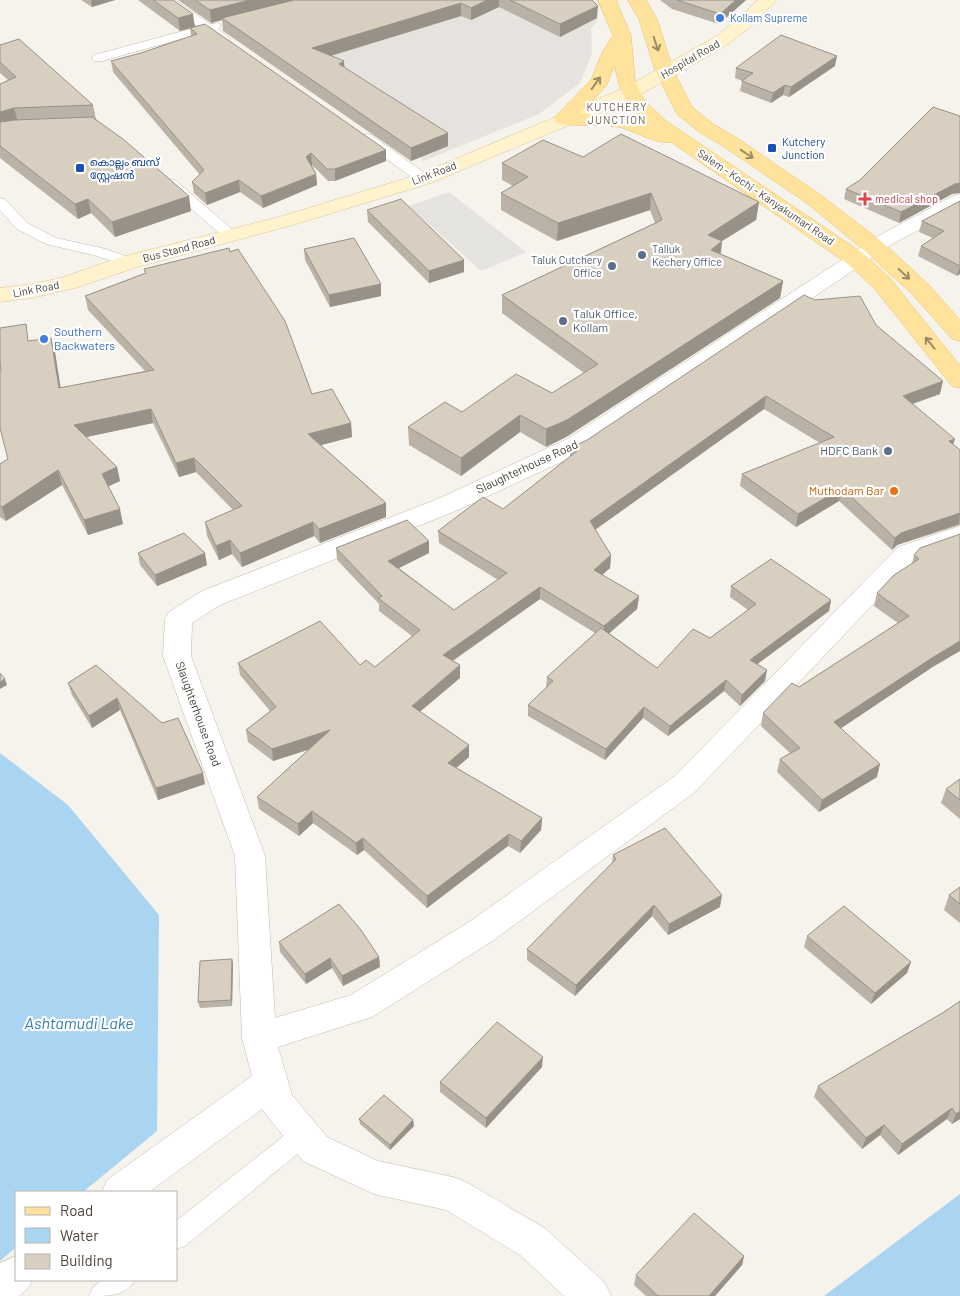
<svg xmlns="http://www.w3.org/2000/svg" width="960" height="1296" font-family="Barlow,'Noto Sans Malayalam',sans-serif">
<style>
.industrial{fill:#e6e2dd}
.parking{fill:#e5e3e0}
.water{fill:#a9d4f2}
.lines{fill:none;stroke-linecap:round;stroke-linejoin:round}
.service-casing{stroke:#c2bbae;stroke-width:1}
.minor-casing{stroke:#c2bbae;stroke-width:1}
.secondary-casing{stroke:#d6c79b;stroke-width:1}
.primary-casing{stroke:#e6c16a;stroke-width:1}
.service{fill:#fff;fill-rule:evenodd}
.minor{fill:#fff;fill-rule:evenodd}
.secondary{fill:#fff3cd;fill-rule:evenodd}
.primary{fill:#ffe39c;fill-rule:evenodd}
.wall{fill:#bab2a6}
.shaded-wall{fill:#979187}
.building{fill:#d8cfc1;stroke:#979187}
.oneway{stroke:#9c8c66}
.shop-dot{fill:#3f7fe0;stroke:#fff;stroke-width:2}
.transit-dot{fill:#1a4fb4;stroke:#fff;stroke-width:2}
.health-dot{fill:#e0444e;stroke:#fff;stroke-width:2}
.service-dot{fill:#5c6f8a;stroke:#fff;stroke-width:2}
.food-dot{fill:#e8710a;stroke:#fff;stroke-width:2}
.labels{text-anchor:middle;stroke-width:4.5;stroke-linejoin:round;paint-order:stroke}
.far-shop-label{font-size:11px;fill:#366cbe;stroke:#fff;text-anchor:start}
.far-street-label{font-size:11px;fill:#4b4439;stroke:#fff}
.far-neighbourhood-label{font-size:11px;letter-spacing:1px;fill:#6e6250;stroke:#fff}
.far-transit-label{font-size:11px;fill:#164399;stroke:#fff;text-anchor:start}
.far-health-label{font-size:11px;fill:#be3a42;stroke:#fff;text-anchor:start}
.far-service-label{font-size:11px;fill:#4e5e75;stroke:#fff;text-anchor:start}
.service-label{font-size:12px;fill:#4e5e75;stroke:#fff;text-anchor:start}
.shop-label{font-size:12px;fill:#366cbe;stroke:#fff;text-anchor:start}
.street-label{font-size:12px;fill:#4b4439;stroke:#fff}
.food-label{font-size:12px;fill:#c56008;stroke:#fff;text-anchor:end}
.near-water-label{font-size:16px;font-style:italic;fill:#2e7ab2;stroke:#fff}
</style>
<rect width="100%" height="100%" fill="#f6f3ec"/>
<path class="industrial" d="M337 0H559L598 19 591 29 592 53 580 83 539 114 424 161 230 27Z"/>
<path class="parking" d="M449 192 526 252 481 271 409 206Z"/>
<path class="water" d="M0 753 68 805 159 915 157 1131 83 1192H16V1247L0 1261Z
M960 1194V1296H824Z"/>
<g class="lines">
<defs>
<path id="service" d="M161 0H175L210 24 219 23 221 26 218 29 230 39 228 42H220L206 32 102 61H94L92 58 94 55 198 27Z
M366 134 371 135 429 176 431 179 429 182H419L361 141 359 138Z
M170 179 175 180 235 232 237 235 235 238H225L165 186 163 183Z
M0 198 5 199 27 223 56 238 102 248 134 259 136 262 134 265 129 266 93 255 46 244 17 229 0 210Z
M303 1124 311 1127 315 1135 311 1143 185 1246 176 1249V1221L295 1127Z
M102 1280H135C126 1296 109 1296 89 1296L93 1287Z"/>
<path id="minor" d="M960 194V208L894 243 585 451 458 510 220 605 192 623 191 656 265 856 275 1018 351 995 469 922 675 776 898 547 960 526V544L916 559 695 792 491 942 372 1017 278 1047 292 1095 327 1137 378 1161 453 1177 466 1182 546 1229 605 1283 611 1296H564L520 1255 446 1210 374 1194 303 1161 262 1109 149 1192H102L107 1180 252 1076 242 1038 235 856 163 656 165 619 169 612 202 591 440 498 567 439 880 235 953 196Z
M16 1256V1280H32L29 1287 19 1296H0V1263Z"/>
<path id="secondary" d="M758 0H777L749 28 727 45 638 96 431 183 293 225 137 267 75 288 32 298 0 302V288L32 284 61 278 121 257 279 217 417 175 624 88 715 37 737 20Z"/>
<path id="primary" d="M598 0H616L631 36 635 81 644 100 666 121 864 254 890 278 960 366V388L952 386 874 288 848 264 671 142C659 145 635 132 623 128 601 122 578 128 557 123L554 119 557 115 591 80 603 51 613 36ZM615 65C618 92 628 104 646 123L624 116 581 113 606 86Z
M628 0H646L657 19 673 70 692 107 713 124 737 138 822 196 882 242 928 284 960 320V341L952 339 912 294 866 252 808 204 723 146 699 132 677 114 655 70 639 19Z"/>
</defs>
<use href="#service" class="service-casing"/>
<use href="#minor" class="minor-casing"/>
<use href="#secondary" class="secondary-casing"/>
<use href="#primary" class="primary-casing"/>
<use href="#service" class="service"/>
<use href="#minor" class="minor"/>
<use href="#secondary" class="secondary"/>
<use href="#primary" class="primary"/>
</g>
<path class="wall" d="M81 0H115L92 7Z
M138 0H173L195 27 386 150V161L335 181H328L312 165 316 174 317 185 263 208 240 192 207 205 194 193 192 182 200 175 113 72 111 61 141 53 191 36 190 28 180 31Z
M178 0H592L597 18 560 37 499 7 471 20 461 16 331 56 344 67 448 146 411 161 223 31 222 20 211 23Z
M660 0H746L719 24 672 9Z
M0 45 93 105 96 119 191 211 115 237 91 213 78 219 0 158V84L8 80 0 73Z
M835 66 789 97 783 95 771 103 740 91 742 81 735 78 736 68Z
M583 157 759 202 756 220 722 241 721 254 783 281 780 298 566 437 546 447 520 432 461 476 409 445 408 427 462 412 552 393 584 373 502 313V295L655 223 650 210 557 241 501 210V193L513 186 502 180V163Z
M860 180 952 194 899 223 844 199 846 189Z
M960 201V274L957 276 918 256 921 246 933 238 919 232 922 221Z
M367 210 464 260V272L429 283 368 222Z
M304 249 381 284V296L330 307 305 260Z
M230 252 312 394 351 423 352 437 321 445 386 503V517L320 543 314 536 242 567 232 554 219 560 207 536 205 522 233 510 196 472 179 477 153 423 86 437 117 467 120 481 108 486 123 524 88 535 62 485 6 521 0 517V464L8 459 1 370 30 341 55 352 60 388 145 371 88 310 85 296 145 273 144 269Z
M876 325 940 394 913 404 953 444 960 450V525L897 545 892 550 839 501 796 527 740 486 742 474 820 443 764 409 595 530 611 555 610 568 602 575 639 596 637 609 609 633 657 668 710 638 748 610 730 597 731 586 831 600 829 611 757 664 765 681 740 706 724 691 668 736 643 718 605 760 528 716V705L546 688 547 677 595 633 540 599 453 661 460 665V678L420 712 469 757 456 768 542 818 541 830 520 853 508 846 427 908 364 850 357 855 313 823 299 836 259 809 257 797 308 750 273 761 248 742 246 730 270 711 240 675 238 663 360 665 375 667 412 636 379 611V604L337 560 336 548 429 541V553L399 568 454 610 498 580 439 543 438 531 503 509 570 457V448Z
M960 534 931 668 841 728 877 777 819 812 777 772 780 759 790 753 761 726 763 713 799 687 898 623 874 606 877 593 912 564 914 555Z
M138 553 207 565 157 586 140 565Z
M96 665 205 784 158 800 120 710 92 728 72 695 68 683Z
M960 779V819L941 803 946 789Z
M613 855 720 907 668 935 652 916 575 996 527 960V949L612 864Z
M960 887V923L944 910 949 895Z
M807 936 911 962 907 973 871 1004 804 947Z
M279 942 379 957 380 967 343 986 332 968 306 984 280 952Z
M232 959 233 965 232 1006 200 1008 198 1002Z
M960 1001V1119L952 1124 947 1119 898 1155 880 1135 862 1149 814 1097 818 1086 944 1012Z
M542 1067 486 1128 440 1092V1082Z
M359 1119 413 1120 414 1126 390 1150 360 1124Z
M744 1256 742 1265 715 1296H646L634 1285 636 1275Z"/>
<path class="shaded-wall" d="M91 0H115L92 7Z
M250 0H300L222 18V20L211 23 210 10Z
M487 0H499V7L471 20V8Z
M736 0H746L719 24 720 14Z
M461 3V16L313 61 312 48Z
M598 6 597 18 560 37V24Z
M193 14 195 27 180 31 178 18Z
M837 56 835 66 789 97 791 87Z
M344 61 345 74 339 64Z
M785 85 783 95 771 103 773 93Z
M14 108 18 122 0 126V112Z
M448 133V146L411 161V148Z
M386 150V161L335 181V169Z
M311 153 312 165 307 168 306 157Z
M316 174 317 185 263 208 261 196Z
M239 180 240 192 207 205 205 193Z
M960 183V193L952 194 899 223 901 212 955 184Z
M651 193 650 210 557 241 558 223Z
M189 196 191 211 115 237 112 222Z
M88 199 91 213 78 219 75 204Z
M759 202 756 220 722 241 720 258 709 267 708 235Z
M464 260V272L429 283V271Z
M960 266V274L957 276Z
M783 281 780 298 566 437 546 447V429Z
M381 284V296L330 307 329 295Z
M51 338 55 352 63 402 59 388Z
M943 381 940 394 900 408 903 396Z
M766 396 764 409 589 534 590 521Z
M151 409 153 423 77 439 74 425Z
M520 415V432L461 476V458Z
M351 423 352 437 310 448 308 434Z
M955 439 951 451 949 441Z
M194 458 196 472 179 477 176 463Z
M117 467 120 481 105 488 102 474Z
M58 470 62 485 6 521 2 507Z
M842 488 839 501 796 527 798 514Z
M386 503V517L320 543 319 529Z
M120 509 123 524 88 535 84 520Z
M960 513 959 524 897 545 892 550 895 538 901 533Z
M313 522 314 536 242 567 240 553Z
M230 540 232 554 219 560 216 546Z
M429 541V553L389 573 388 561Z
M205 553 207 565 157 586 155 575Z
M611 555 610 568 593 583 594 570Z
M540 587V599L443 667V655Z
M639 596 637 609 604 638V626Z
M831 600 829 611 748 671 750 660Z
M960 641V651L931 668 831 735 834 722 935 656Z
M460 665V678L412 718V706Z
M767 670 765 681 740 706 742 695Z
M5 679 7 685 0 689V682Z
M726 680 724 691 668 736 670 726Z
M117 698 120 710 92 728 89 716Z
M644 707 643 718 605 760 606 749Z
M330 730 331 742 273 761 272 749Z
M469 745V757L448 775V763Z
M880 764 877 777 819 812 822 800Z
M203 773 205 784 158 800 156 788Z
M312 811 313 823 299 836 298 824Z
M542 818 541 830 520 853 521 841Z
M509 834 508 846 427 908V896Z
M363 838 364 850 357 855 356 843Z
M722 895 720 907 668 935 669 924Z
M654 905 652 916 575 996 576 985Z
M379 957 380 967 343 986 342 976Z
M330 958 332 968 306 984 305 974Z
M232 959 233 965 232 1006 231 1000Z
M911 962 907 973 871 1004 875 993Z
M543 1057 542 1067 486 1128V1118Z
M952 1108 947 1119 898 1155 902 1144Z
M960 1111V1119L952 1124 956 1114Z
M413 1120 414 1126 390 1150V1145Z
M884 1125 880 1135 862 1149 866 1138Z
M744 1256 742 1265 715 1296H709Z"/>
<path class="building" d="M153 0H173L193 14 178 18Z
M195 0H250L210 10Z
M294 0H487L471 8 461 3 312 48 344 61 339 64 448 133 411 148 222 18Z
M510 0H592L598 6 560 24Z
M677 0H736L720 14Z
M205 24 386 150 335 169H327L311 153 306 157 316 174 261 196 239 180 205 193 192 182 204 170 111 61 141 53 197 34 190 28Z
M781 35 837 56 791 87 785 85 773 93 742 81 753 73 736 68Z
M19 39 93 105 14 108 0 112V84L16 77 0 62V45Z
M933 107 960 116V183L955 184 901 212 846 189 860 180Z
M92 117 123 139 189 196 112 222 88 199 75 204 0 146V122L15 120Z
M621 134 759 202 708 235 722 241 711 250 783 281 567 420 546 429 520 415 461 458 408 427 445 402 462 412 516 374 552 393 598 364 502 295 662 220 651 193 558 223 501 193 528 177 502 163 543 140 583 157Z
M401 199 464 260 429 271 367 210Z
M960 201V266L921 246 944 231 922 221Z
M354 238 381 284 329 295 304 249Z
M229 248 230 252 238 249 285 321 312 394 332 389 351 423 308 434 386 503 319 529 313 522 240 553 230 540 216 546 205 522 242 506 194 458 176 463 151 409 74 425 117 467 102 474 120 509 84 520 58 470 2 507 0 506V464L8 459 0 428V370H1L0 361V328L26 324 28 341 51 338 59 388 154 370 85 296 146 273 144 269Z
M804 295 815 300 860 296 876 325 943 381 903 396 955 439 949 441 960 450V513L901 533 895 538 842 488 798 514 742 474 834 437 766 396 590 521 611 555 594 570 639 596 604 626 540 587 443 655 460 665 412 706 469 745 448 763 542 818 521 841 509 834 427 896 363 838 356 843 312 811 298 824 257 797 330 730 272 749 246 730 276 707 238 663 320 621 360 665 366 660 375 667 420 630 378 598 382 596 336 548 407 520 429 541 388 561 454 610 507 573 438 531 483 497 503 509 577 451 570 448 587 440Z
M184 533 205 553 155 575 138 553Z
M960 534V641L935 656 834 722 880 764 822 800 780 759 800 748 763 713 792 683 799 687 909 616 877 593 894 575 919 559 914 555 920 548Z
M771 559 831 600 750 660 767 670 742 695 726 680 670 726 644 707 606 749 528 705 553 681 547 677 601 628 657 668 693 629 710 638 756 604 731 586Z
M96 665 162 723 178 718 203 773 156 788 117 698 89 716 68 683Z
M0 673 5 679 0 682Z
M960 779V800L946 789Z
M665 828 722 895 669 924 654 905 576 985 527 949 616 859 613 855Z
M960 887V904L949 895Z
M339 904 361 930 379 957 342 976 330 958 305 974 279 942Z
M844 906 911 962 875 993 807 936Z
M232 959 231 1000 198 1002 200 961Z
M960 1001V1111L956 1114 952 1108 902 1144 884 1125 866 1138 818 1086 944 1012Z
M497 1022 543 1057 486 1118 440 1082Z
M384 1095 413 1120 390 1145 359 1119Z
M694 1213 744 1256 709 1296H658L636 1275Z"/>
<defs><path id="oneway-shaft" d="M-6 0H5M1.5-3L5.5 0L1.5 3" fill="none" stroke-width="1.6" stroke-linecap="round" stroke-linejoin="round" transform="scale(1.25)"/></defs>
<g class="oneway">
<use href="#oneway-shaft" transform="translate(656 44) rotate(72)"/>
<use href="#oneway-shaft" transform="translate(596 83) rotate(-54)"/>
<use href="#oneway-shaft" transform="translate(747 154) rotate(34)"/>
<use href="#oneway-shaft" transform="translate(904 274) rotate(43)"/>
<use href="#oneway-shaft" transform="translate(930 343) rotate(-129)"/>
</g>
<g class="shop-dot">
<circle cx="720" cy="18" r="5"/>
<circle cx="44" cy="339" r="5"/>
</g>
<g class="transit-dot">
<rect x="767" y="143" width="10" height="10" rx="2.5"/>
<rect x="75" y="163" width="10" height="10" rx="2.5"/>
</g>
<path class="health-dot" d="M862.5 191.5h5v5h5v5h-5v5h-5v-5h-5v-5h5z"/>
<g class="service-dot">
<circle cx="642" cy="255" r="5"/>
<circle cx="612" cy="266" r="5"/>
<circle cx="563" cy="321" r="5"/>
<circle cx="888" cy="451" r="5"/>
</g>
<circle class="food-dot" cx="894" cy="491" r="5"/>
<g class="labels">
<g class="far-shop-label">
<text x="730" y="22">Kollam Supreme</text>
</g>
<g class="far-street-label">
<text transform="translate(690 59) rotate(-30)" y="4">Hospital Road</text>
<text transform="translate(434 173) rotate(-21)" y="4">Link Road</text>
<text transform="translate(766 197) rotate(34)" y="4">Salem - Kochi - Kanyakumari Road</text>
<text transform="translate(179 249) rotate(-15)" y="4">Bus Stand Road</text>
<text transform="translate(36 289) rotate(-11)" y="4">Link Road</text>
</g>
<g class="far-neighbourhood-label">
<text x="617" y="111">KUTCHERY<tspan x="617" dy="13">JUNCTION</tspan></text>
</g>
<g class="far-transit-label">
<text x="782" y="146">Kutchery<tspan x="782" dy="13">Junction</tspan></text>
<text x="90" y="166">കൊല്ലം ബസ്<tspan x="90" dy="13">സ്റ്റേഷൻ</tspan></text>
</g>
<g class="far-health-label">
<text x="875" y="203">medical shop</text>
</g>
<g class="far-service-label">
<text x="652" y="253">Talluk<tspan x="652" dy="13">Kechery Office</tspan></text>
<text x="602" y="264" text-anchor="end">Taluk Cutchery<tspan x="602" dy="13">Office</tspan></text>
</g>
<g class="service-label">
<text x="573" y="318">Taluk Office,<tspan x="573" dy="14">Kollam</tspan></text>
<text x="878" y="455" text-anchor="end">HDFC Bank</text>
</g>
<g class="shop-label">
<text x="54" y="336">Southern<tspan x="54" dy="14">Backwaters</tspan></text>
</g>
<g class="street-label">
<text transform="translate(527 467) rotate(-25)" y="4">Slaughterhouse Road</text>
<text transform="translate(198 714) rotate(70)" y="4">Slaughterhouse Road</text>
</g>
<g class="food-label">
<text x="884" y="495">Muthodam Bar</text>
</g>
<g class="near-water-label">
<text x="79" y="1029">Ashtamudi Lake</text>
</g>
</g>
<rect x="15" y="1191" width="162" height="90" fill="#ffffff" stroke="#b7b4b0"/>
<rect x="25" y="1207" width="25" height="8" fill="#ffe39c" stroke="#b7b4b0"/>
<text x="60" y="1216" font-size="15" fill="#4b4439">Road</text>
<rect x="25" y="1228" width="25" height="15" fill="#a9d4f2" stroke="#b7b4b0"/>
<text x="60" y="1241" font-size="15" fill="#4b4439">Water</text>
<rect x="25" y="1254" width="25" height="15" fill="#d8cfc1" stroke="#b7b4b0"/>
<text x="60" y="1266" font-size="15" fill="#4b4439">Building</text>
</svg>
